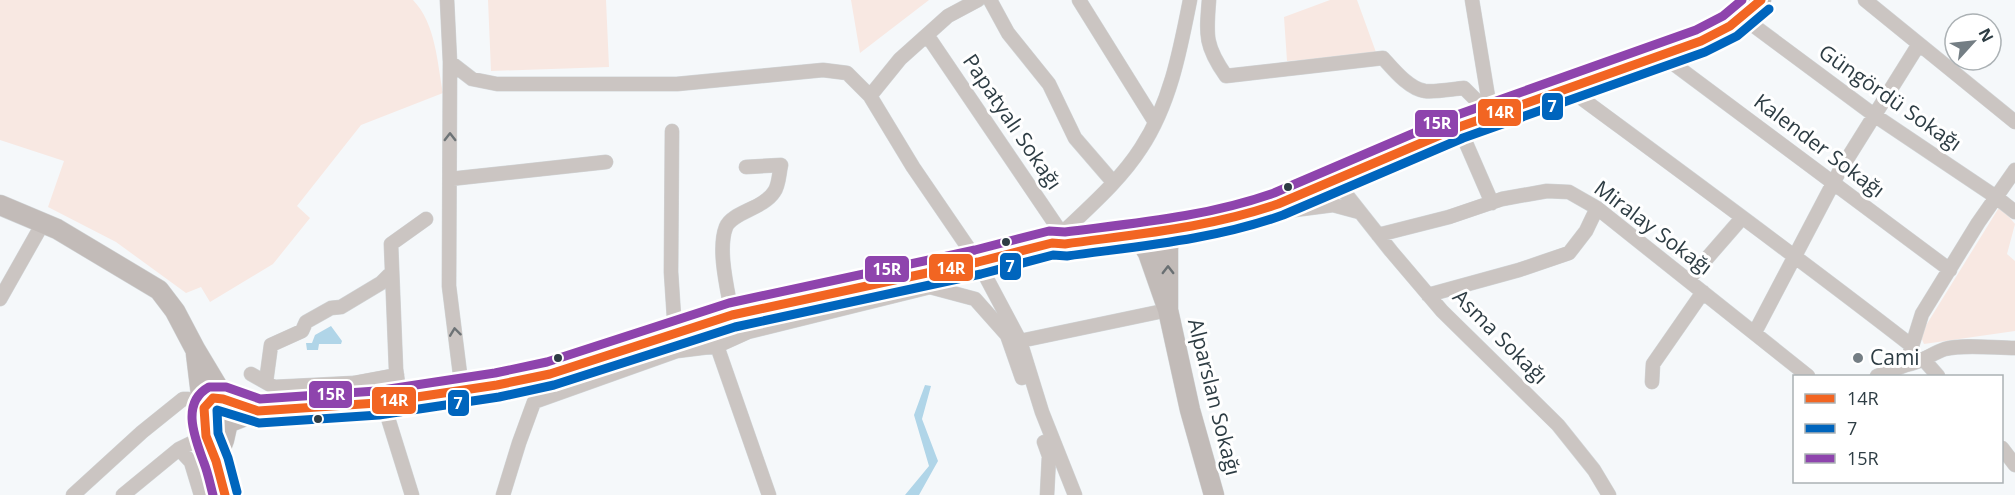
<svg xmlns="http://www.w3.org/2000/svg" width="2015" height="495" font-family="'Open Sans',sans-serif">
<style>
.green{fill:#f8e8e2}
.water{fill:#b0d5e8}
.lines{fill:none;stroke-linecap:round;stroke-linejoin:round}
.street-casing{stroke:#d2d6d8;stroke-width:15}
.secondary-casing{stroke:#d2d6d8;stroke-width:21}
.street{stroke:#cbc5c2;stroke-width:14}
.secondary{stroke:#c2bbb8;stroke-width:20}
.bus-1-casing{stroke:#fff;stroke-width:14}
.bus-2-casing{stroke:#fff;stroke-width:14}
.bus-3-casing{stroke:#fff;stroke-width:14}
.bus-1{stroke:#f26522;stroke-width:9}
.bus-2{stroke:#0065bd;stroke-width:9}
.bus-3{stroke:#8e44ad;stroke-width:9}
.oneway{stroke:#6d7376}
.oneway2{stroke:#696f72}
.bus-dot{fill:#2e3d44;stroke:#fff;stroke-width:2}
.poi-dot{fill:#747e84;stroke:#fff;stroke-width:2}
.labels{text-anchor:middle;stroke-width:6;stroke-linejoin:round;paint-order:stroke}
.street-label{font-size:21px;fill:#2e3d44;stroke:#fff}
.poi-label{font-size:21px;fill:#2e3d44;stroke:#fff;text-anchor:start}
.line-badge{stroke:#fff;stroke-width:2}
.badge-label{font-size:16px;text-anchor:middle;font-weight:bold;fill:#fff}
</style>
<rect width="100%" height="100%" fill="#f5f8fa"/>
<path class="green" d="M0 0H413C436 24 437 62 443 93L361 125 297 206 310 218 273 264 210 302 201 287 186 293 116 242 48 207 64 161 0 140Z
M488 0H606L609 67 491 71Z
M851 0H929L860 53Z
M1330 0H1357L1377 55 1287 61 1284 17Z
M2000 206 2015 224 2007 254 2015 261V331L1924 344 1920 335Z"/>
<path class="water" d="M331 326 342 341 341 344H319L318 350H307L306 343H312L315 335Z
M925 385 931 386 922 419 938 461 919 495H905L929 466 914 415Z"/>
<g class="lines">
<defs>
<path id="street" d="M447 0 450 62 449 286 462 390
M990 0 1008 33 1049 84 1075 138 1113 182
M1079 0 1155 122
M1209 0C1206 36 1205 46 1226 76L1383 58C1393 69 1409 89 1425 91 1437 92 1452 89 1464 88L1491 115
M1472 0 1491 115
M1865 0 2015 122
M1742 17 1874 115 1996 197 2015 212
M927 35 1062 234
M1663 56 1950 270
M450 62 472 79 497 84H677L823 70 847 73 870 96 913 167 978 262 1020 341 1042 412 1075 495
M1569 89C1684 174 1799 258 1912 346
M870 96 900 59 948 16 978 0
M1459 127 1492 203
M672 131 671 272 675 333
M2015 170 1978 223 1922 314 1906 365C1922 362 1931 354 1945 349 1964 344 1994 348 2015 348
M450 179 606 162
M1334 179 1391 251 1442 311 1558 425 1594 470 1609 495
M1264 214 1333 205 1359 212
M1378 235 1449 217 1502 199 1547 191 1569 192 1597 208 1808 376
M1052 243C1082 213 1118 184 1141 148 1170 104 1180 51 1190 0
M1688 280 1742 218
M1428 295 1519 270 1569 253 1586 231 1597 208
M0 299 43 223
M732 315C728 291 717 250 726 227 732 212 763 209 774 192 779 186 779 173 781 165L746 167
M1755 332 1839 172 1919 44
M1020 341 1168 310
M1924 360 1938 376
M251 374 274 387 354 383 397 375
M1877 376 1906 365
M266 382 271 345 302 331 306 322 331 308 341 307 381 283 391 273
M1652 382 1653 364 1703 292
M400 398 396 369 391 244 426 219
M383 402 412 495
M1044 442 1049 456 1047 495
M2002 448 2015 465
M179 449 191 462 201 495
M73 495 142 432 183 399H188L204 408
M123 495 179 449 206 436
M503 495 519 443 534 402 677 351 717 346
M769 495 717 346 748 332 930 287 975 299 1007 335 1022 378"/>
<path id="secondary" d="M0 205 57 229 159 290 175 311 195 349 231 409 224 440 216 461
M1137 235 1148 253 1168 310V249L1170 230
M1168 310 1190 410 1214 495
M196 354 206 436 216 461 225 495
M205 417 211 424 220 426 258 411 377 403 497 385 550 374 732 315 978 262 1052 243 1065 244C1137 234 1209 229 1278 204L1459 127 1569 89 1701 41 1730 26 1761 0"/>
</defs>
<use href="#street" class="street-casing"/>
<use href="#secondary" class="secondary-casing"/>
<use href="#street" class="street"/>
<use href="#secondary" class="secondary"/>
<defs>
<path id="bus-1" d="M225 495 216 461 206 436 204 408 213 398 223 399 258 411 377 403 497 385 550 374 732 315 978 262 1052 243 1065 244C1137 234 1209 228 1278 204L1459 127 1701 41 1730 26 1761 0"/>
<path id="bus-2" d="M237 492 228 458 218 433 217 410 259 423 379 415 499 397 554 385 735 327 981 274 1053 255 1067 256C1139 246 1213 240 1283 215L1463 138 1705 52 1737 36 1769 9"/>
<path id="bus-3" d="M213 495C210 484 208 473 204 463 195 438 180 403 209 387H226L260 399 376 391 495 373 547 362 729 303 975 250 1049 231 1065 232C1135 223 1206 217 1274 193L1454 116 1696 30 1723 16 1742 0"/>
</defs>
<use href="#bus-1" class="bus-1-casing"/>
<use href="#bus-2" class="bus-2-casing"/>
<use href="#bus-3" class="bus-3-casing"/>
<use href="#bus-1" class="bus-1"/>
<use href="#bus-2" class="bus-2"/>
<use href="#bus-3" class="bus-3"/>
</g>
<defs><path id="oneway-chevron" d="M-2-3.5L2.5 0L-2 3.5" fill="none" stroke-width="1.6" stroke-linecap="round" stroke-linejoin="round" transform="scale(1.5)"/></defs>
<g class="oneway">
<use href="#oneway-chevron" transform="translate(450 137) rotate(-90)"/>
<use href="#oneway-chevron" transform="translate(455 332) rotate(-97)"/>
</g>
<use class="oneway2" href="#oneway-chevron" transform="translate(1168 270) rotate(-90)"/>
<g class="bus-dot">
<circle cx="1288" cy="187" r="5"/>
<circle cx="1006" cy="242" r="5"/>
<circle cx="558" cy="358" r="5"/>
<circle cx="318" cy="419" r="5"/>
</g>
<circle class="poi-dot" cx="1858" cy="358" r="6"/>
<g class="labels">
<g class="street-label">
<text transform="translate(1890 98) rotate(35)" y="7">Güngördü Sokağı</text>
<text transform="translate(1012 122) rotate(56)" y="7">Papatyalı Sokağı</text>
<text transform="translate(1819 146) rotate(37)" y="7">Kalender Sokağı</text>
<text transform="translate(1653 228) rotate(37)" y="7">Miralay Sokağı</text>
<text transform="translate(1500 337) rotate(45)" y="7">Asma Sokağı</text>
<text transform="translate(1214 397) rotate(76)" y="7">Alparslan Sokağı</text>
</g>
<g class="poi-label">
<text x="1870" y="365">Cami</text>
</g>
</g>
<g class="line-badge">
<rect x="1541" y="92" width="23" height="29" rx="6" fill="#0065bd"/>
<rect x="1477" y="98" width="45" height="29" rx="6" fill="#f26522"/>
<rect x="1414" y="109" width="45" height="29" rx="6" fill="#8e44ad"/>
<rect x="999" y="252" width="23" height="29" rx="6" fill="#0065bd"/>
<rect x="928" y="253" width="46" height="29" rx="6" fill="#f26522"/>
<rect x="864" y="255" width="46" height="28" rx="6" fill="#8e44ad"/>
<rect x="308" y="380" width="45" height="29" rx="6" fill="#8e44ad"/>
<rect x="371" y="386" width="46" height="29" rx="6" fill="#f26522"/>
<rect x="447" y="389" width="23" height="28" rx="6" fill="#0065bd"/>
</g>
<g class="badge-label">
<text x="1552" y="112">7</text>
<text x="1500" y="118">14R</text>
<text x="1437" y="129">15R</text>
<text x="1010" y="272">7</text>
<text x="951" y="274">14R</text>
<text x="887" y="275">15R</text>
<text x="331" y="400">15R</text>
<text x="394" y="406">14R</text>
<text x="458" y="409">7</text>
</g>
<rect x="1793" y="375" width="210" height="108" fill="#ffffff" stroke="#abb1b4" stroke-width="1.5"/>
<rect x="1805" y="394" width="30" height="9" fill="#f26522" stroke="#abb1b4" stroke-width="1.5"/>
<text x="1847" y="405" font-size="18" fill="#2e3d44">14R</text>
<rect x="1805" y="424" width="30" height="9" fill="#0065bd" stroke="#abb1b4" stroke-width="1.5"/>
<text x="1847" y="435" font-size="18" fill="#2e3d44">7</text>
<rect x="1805" y="454" width="30" height="9" fill="#8e44ad" stroke="#abb1b4" stroke-width="1.5"/>
<text x="1847" y="465" font-size="18" fill="#2e3d44">15R</text>
<g transform="translate(1973 42) rotate(63)"><circle r="28" fill="#ffffff" stroke="#abb1b4" stroke-width="1.5"/>
<path d="M0-4.5L10 22L0 15L-10 22Z" fill="#747e84"/>
<text y="-9" font-size="16" font-weight="bold" text-anchor="middle" fill="#2e3d44">N</text>
</g>
</svg>
